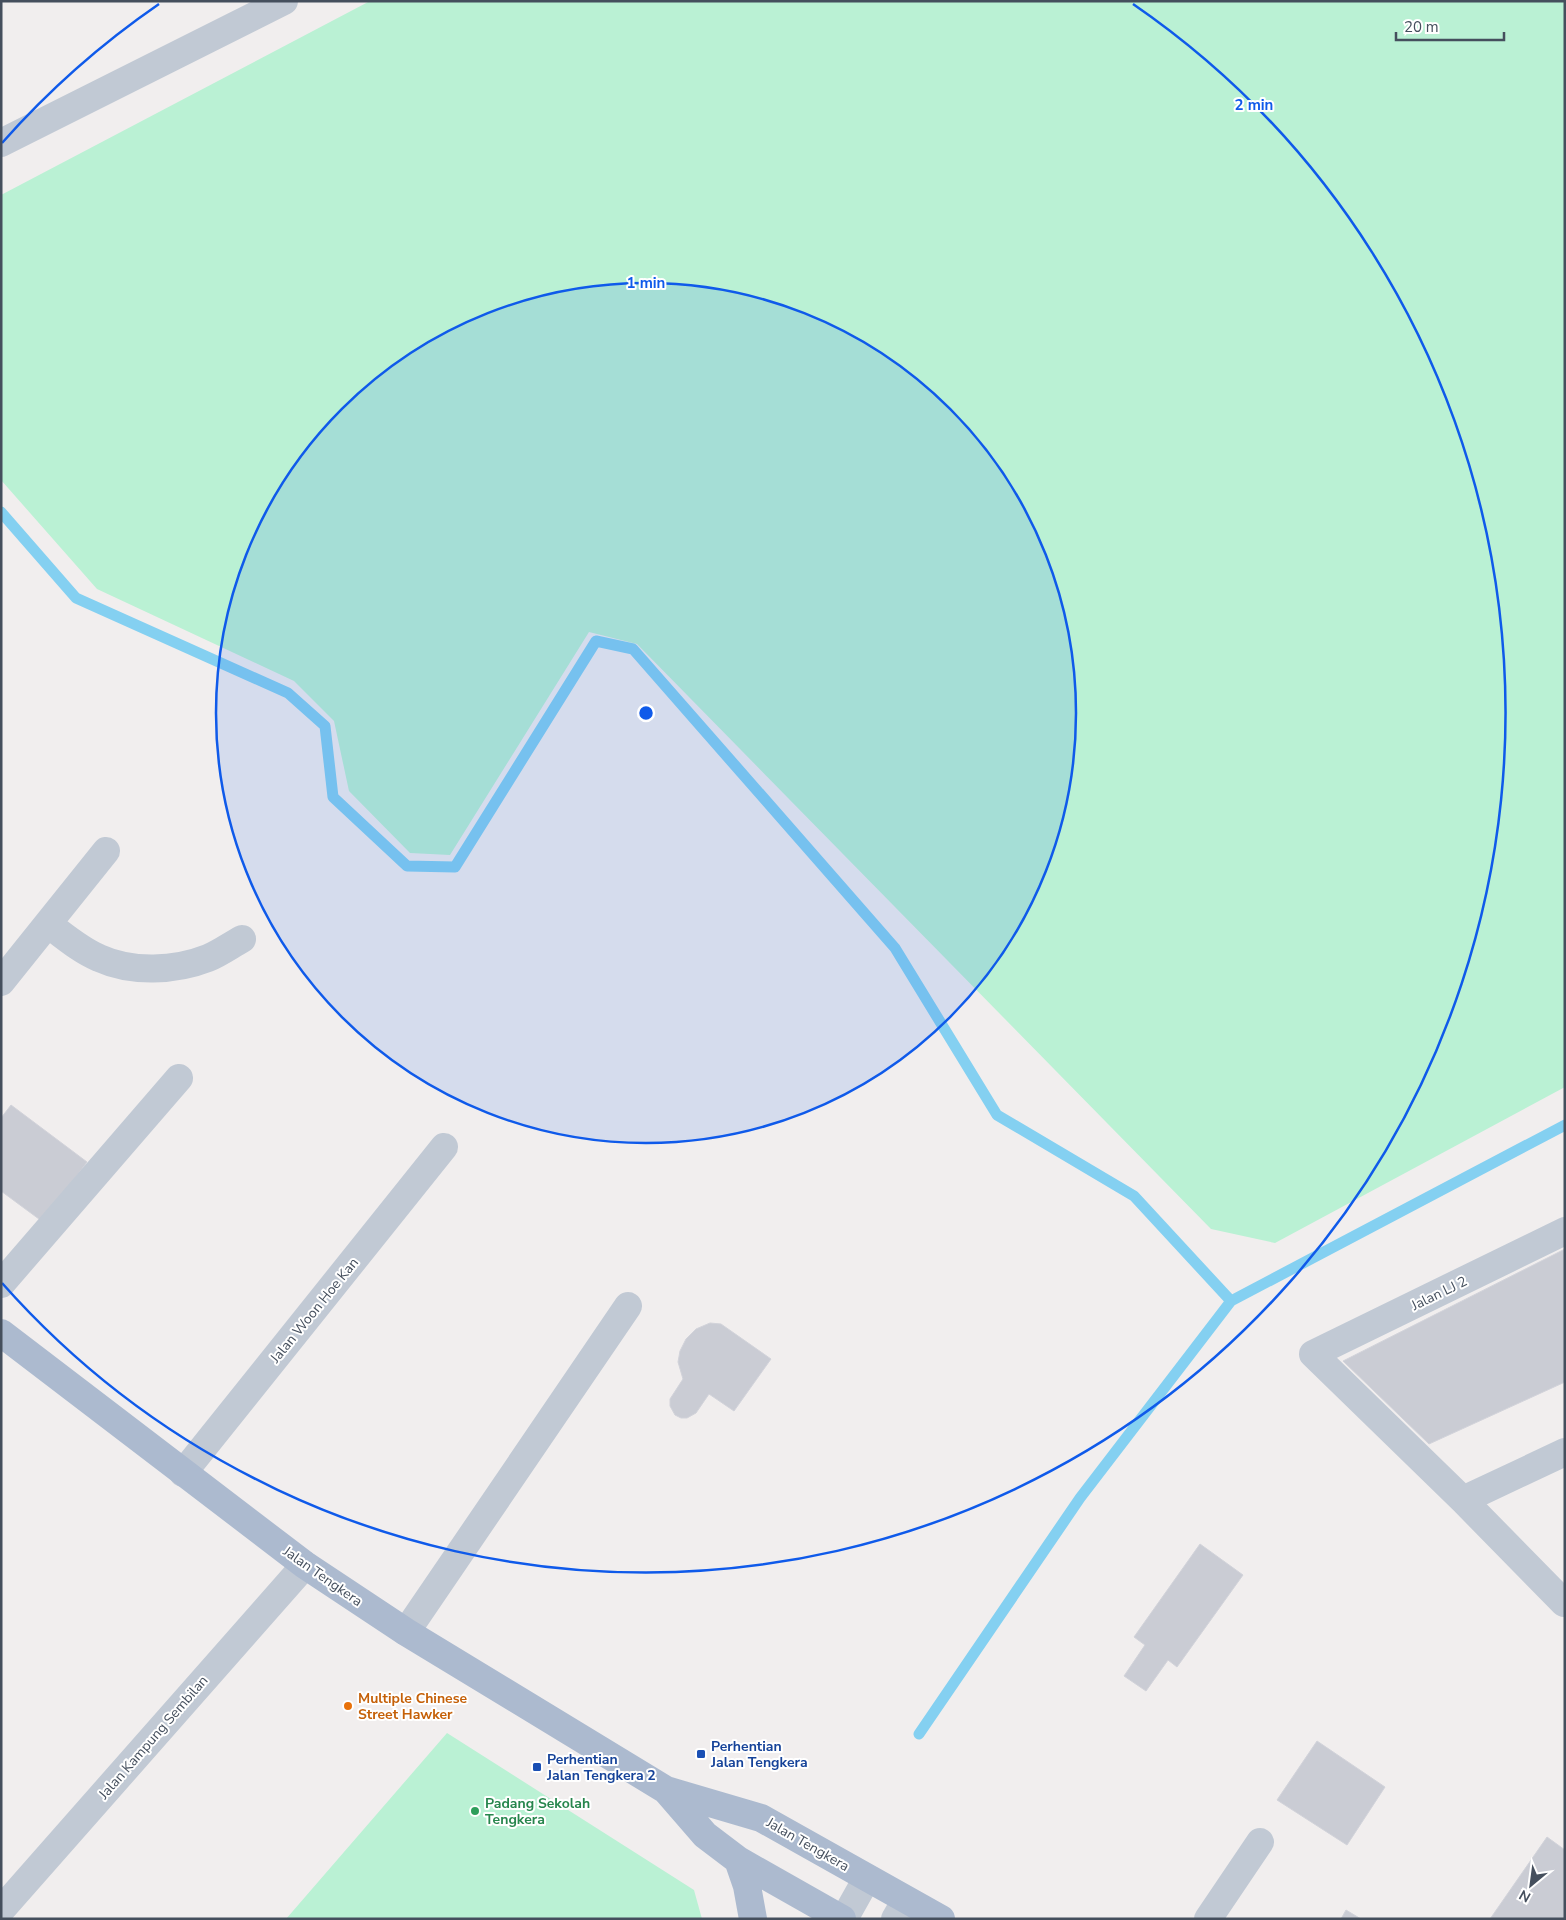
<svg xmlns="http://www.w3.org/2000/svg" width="1566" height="1920" font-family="'Nunito Sans',sans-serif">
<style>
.grass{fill:#baf1d4}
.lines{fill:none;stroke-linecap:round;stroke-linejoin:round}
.stream{stroke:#84d0f1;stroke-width:11}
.building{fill:#caccd4;stroke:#d2d3da}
.minor{stroke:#c1c9d4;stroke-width:28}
.major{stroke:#acbacf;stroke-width:28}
.ring{fill:none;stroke:#0f5aea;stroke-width:2.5}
.food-dot{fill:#e8710a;stroke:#fff;stroke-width:2}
.transit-dot{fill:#1a4fb4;stroke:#fff;stroke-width:2}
.leisure-dot{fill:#2e9e5b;stroke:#fff;stroke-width:2}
.labels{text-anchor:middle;stroke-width:4;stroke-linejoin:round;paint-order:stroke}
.street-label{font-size:14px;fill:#454f5d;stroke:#fff}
.food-label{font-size:14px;font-weight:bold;fill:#c56008;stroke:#fff;text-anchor:start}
.transit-label{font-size:14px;font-weight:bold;fill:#164399;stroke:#fff;text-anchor:start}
.leisure-label{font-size:14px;font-weight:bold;fill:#27864d;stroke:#fff;text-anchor:start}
.centre{fill:#0f5aea;stroke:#fff;stroke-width:2.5}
.ring-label{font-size:15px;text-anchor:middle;font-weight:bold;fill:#0f5aea;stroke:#fff;stroke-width:4;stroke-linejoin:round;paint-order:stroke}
</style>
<rect width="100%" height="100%" fill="#f1eeee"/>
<path class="grass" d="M370 1H1565V1087L1275 1243 1211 1229 637 644 589 632 450 855 410 853 349 791 334 721 294 681 97 589 1 480V195Z
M447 1733 694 1890 702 1919H286Z"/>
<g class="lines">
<path class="stream" d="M1 512 76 598 288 693 325 726 333 797 407 866 455 867 596 641 633 649 895 948 997 1115 1134 1196 1231 1301
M919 1734 1080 1498 1231 1301 1565 1125"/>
</g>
<path class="building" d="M11 1105 87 1162 43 1222 1 1191V1118Z
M1565 1249V1382L1429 1444 1343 1361Z
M710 1323 721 1324 771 1359 734 1411 709 1394 696 1413 687 1418H681L675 1415 670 1406V1399L683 1379 678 1362 680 1351 686 1339 696 1329Z
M1200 1544 1243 1575 1177 1667 1168 1660 1146 1691 1124 1676 1145 1645 1134 1637Z
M1317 1741 1385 1787 1347 1845 1277 1800Z
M1547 1837 1565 1850V1919H1490Z
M1346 1910 1361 1919H1341Z"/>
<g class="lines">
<path class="minor" d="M1 143 284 1
M48 924C64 936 80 950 99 958 132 973 175 971 208 958 220 953 231 945 242 939
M1 982 106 851
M1 1284 179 1078
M183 1473 444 1147
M1463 1500 1565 1452
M1564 1603 1463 1500 1313 1354 1565 1231
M406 1632 628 1306
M1 1910 305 1565
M844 1919 867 1878
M895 1919 906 1900
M1208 1919 1260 1842"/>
<path class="major" d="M1 1333 305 1565 406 1632 666 1790 761 1818 941 1919
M666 1790 705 1835 738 1860 842 1919
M738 1860 747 1886 753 1919"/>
</g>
<circle cx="646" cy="713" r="430" fill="#0f5aea" fill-opacity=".12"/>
<g class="ring">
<circle cx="646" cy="713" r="430"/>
<path d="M2 143A860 860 0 0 1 159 4M1133 4A860 860 0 1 1 2 1283"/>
</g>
<circle class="food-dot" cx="348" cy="1706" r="5"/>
<g class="transit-dot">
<rect x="696" y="1749" width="10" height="10" rx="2.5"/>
<rect x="532" y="1762" width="10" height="10" rx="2.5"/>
</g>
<circle class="leisure-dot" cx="475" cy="1811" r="5"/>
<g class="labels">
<g class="street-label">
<text transform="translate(1439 1293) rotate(-26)" y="5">Jalan LJ 2</text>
<text transform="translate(314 1310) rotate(-51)" y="5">Jalan Woon Hoe Kan</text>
<text transform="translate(323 1576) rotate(35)" y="5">Jalan Tengkera</text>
<text transform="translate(153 1737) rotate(-49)" y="5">Jalan Kampung Sembilan</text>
<text transform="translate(808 1844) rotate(30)" y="5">Jalan Tengkera</text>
</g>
<g class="food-label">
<text x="358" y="1703">Multiple Chinese<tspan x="358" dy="16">Street Hawker</tspan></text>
</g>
<g class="transit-label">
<text x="711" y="1751">Perhentian<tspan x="711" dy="16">Jalan Tengkera</tspan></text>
<text x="547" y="1764">Perhentian<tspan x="547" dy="16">Jalan Tengkera 2</tspan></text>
</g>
<g class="leisure-label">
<text x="485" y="1808">Padang Sekolah<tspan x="485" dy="16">Tengkera</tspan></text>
</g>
</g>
<circle cx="646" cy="713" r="8" class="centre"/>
<g class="ring-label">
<text x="1254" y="110">2 min</text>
<text x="646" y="288">1 min</text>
</g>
<rect width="1566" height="1920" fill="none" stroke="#454f5d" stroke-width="5"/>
<g transform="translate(1531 1885) rotate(209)" stroke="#ffffff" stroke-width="4" paint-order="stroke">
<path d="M0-4L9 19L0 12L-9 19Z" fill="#454f5d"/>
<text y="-8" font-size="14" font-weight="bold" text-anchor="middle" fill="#454f5d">N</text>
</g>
<path d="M1396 32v8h108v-8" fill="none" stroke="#454f5d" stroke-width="2.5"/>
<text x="1404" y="32" font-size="15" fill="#454f5d" stroke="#ffffff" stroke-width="4" paint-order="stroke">20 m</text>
</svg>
